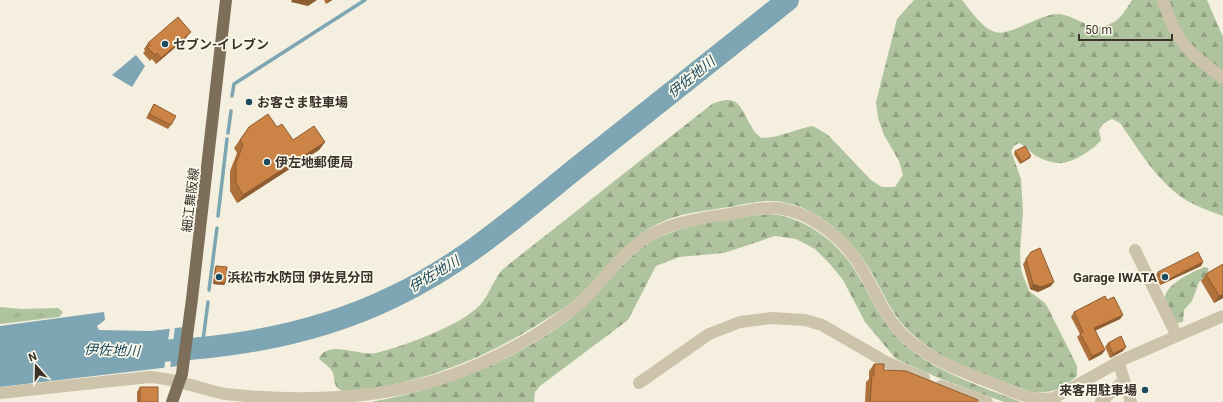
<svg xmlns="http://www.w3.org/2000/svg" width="1223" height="402" font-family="Roboto,'Noto Sans JP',sans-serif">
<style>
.grass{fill:url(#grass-tufts)}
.forest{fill:url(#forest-firs)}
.water{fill:#7da5b3}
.pier{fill:#f4efdf}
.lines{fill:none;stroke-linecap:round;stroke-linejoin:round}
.stream{stroke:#7da5b3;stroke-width:3.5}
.river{stroke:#7da5b3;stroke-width:22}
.street{stroke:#cdc2aa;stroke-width:12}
.primary{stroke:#7d6e5a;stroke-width:12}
.wall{fill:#af713c}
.shaded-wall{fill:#8e5c31}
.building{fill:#cb8346;stroke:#8e5c31}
.poi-dot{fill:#1d4c5f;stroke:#fbf8ec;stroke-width:1.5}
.labels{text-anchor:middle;stroke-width:3.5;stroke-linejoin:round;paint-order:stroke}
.poi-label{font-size:13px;font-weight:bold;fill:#3b332a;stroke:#fbf8ec;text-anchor:start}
.street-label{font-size:13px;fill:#3b332a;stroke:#fbf8ec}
.water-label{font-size:14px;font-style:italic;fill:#1d4c5f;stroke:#fbf8ec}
</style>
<defs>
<pattern id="grass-tufts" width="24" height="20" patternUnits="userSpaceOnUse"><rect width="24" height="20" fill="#afc49e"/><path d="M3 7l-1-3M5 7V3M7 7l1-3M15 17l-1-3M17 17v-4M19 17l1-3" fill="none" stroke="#90a081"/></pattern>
<pattern id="forest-firs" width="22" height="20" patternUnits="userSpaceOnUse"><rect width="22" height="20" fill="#afc49e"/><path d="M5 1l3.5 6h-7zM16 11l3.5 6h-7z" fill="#90a081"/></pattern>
</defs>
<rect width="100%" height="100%" fill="#f4efdf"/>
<path class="grass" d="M0 307 21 309 58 308 63 312 59 317 0 324Z"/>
<path class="forest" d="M914 0H962C970 10 982 28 995 32 1011 37 1041 12 1060 14 1079 17 1092 34 1112 23 1121 19 1127 8 1132 0H1207L1223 37V216C1207 210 1189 204 1176 193 1153 175 1137 147 1120 123L1112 119 1104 123 1099 130 1101 140C1093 150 1075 161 1063 163 1055 164 1043 160 1036 156 1030 152 1026 146 1019 143L1014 146 1011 151 1021 179 1023 211 1020 252 1021 270 1029 291 1045 303 1049 310 1077 366V376C1062 389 1051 394 1031 392 991 376 944 364 911 333 890 314 882 288 867 265 847 233 808 200 769 201 754 201 737 206 722 208 707 211 690 212 675 217 627 232 609 269 573 301 562 310 549 317 537 325 486 357 432 379 373 388 363 389 347 395 339 389 333 385 335 378 333 373 330 365 322 364 319 358 330 339 359 357 376 353 404 346 460 326 480 305 490 294 493 280 503 269L712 104C738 93 740 106 751 126 753 131 758 135 761 138 780 138 795 129 813 126L828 135 871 180 882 187H895L903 175 899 161 884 135 878 118 876 102 897 19Z
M769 214C804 216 838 242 856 272 872 298 881 324 905 345 937 373 981 386 1021 402H1004L941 379 896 359 865 322 843 280 830 264 815 249 796 239 775 236 724 253 679 257 656 266 628 320 540 386 535 392 534 402H371C440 389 506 365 563 324 594 302 611 274 639 250 668 225 731 218 769 214Z
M1205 267 1208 268 1209 273 1199 282 1192 301 1184 310 1183 322 1177 323C1173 316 1166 307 1165 300 1163 285 1194 271 1205 267Z"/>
<path class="water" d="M136 55 145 66 132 87 112 75Z
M104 312 105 320 97 326 99 330 151 331 184 327 179 366 0 387V326Z"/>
<path class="pier" d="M175 326 170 369 164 370 170 327Z"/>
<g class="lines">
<path class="stream" d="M232 96 234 84 365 0
M228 133 231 111
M218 216 227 139
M209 290 217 228
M202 348 208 302"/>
<path class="river" d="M161 351C241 347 321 332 393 297 461 265 516 217 574 170 645 114 716 57 788 0"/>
<path class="street" d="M1163 0C1178 45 1186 50 1223 78
M1135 250 1177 336
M1117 362 1121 370 1131 402
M639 383 709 334 740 322 772 318 805 320 822 325 886 362 924 378
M941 386 987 402
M0 393 149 377C175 378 200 389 225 394 300 402 381 400 452 375 495 359 539 336 575 307 598 289 613 262 637 244 664 223 696 219 729 214 745 211 760 207 776 208 811 211 845 240 862 269 875 291 883 313 900 332 926 359 961 371 995 384 1014 392 1033 402 1054 398L1122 360 1223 316
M1101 402 1124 380"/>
<path class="primary" d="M172 402 182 374 192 299 226 0"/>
</g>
<path class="wall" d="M324 0H332L326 4Z
M186 38 156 64 152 59 150 61 143 53 145 51 144 49 148 43Z
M154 104 171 125 168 129 146 118Z
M249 127H277L293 140 325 142 319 150 237 203 230 191V171L237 153 234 148Z
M1015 151 1030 158 1020 164 1014 154Z
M1031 252 1051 286 1038 292 1030 289 1023 264Z
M1203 262 1201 266 1160 285 1156 275 1158 272Z
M216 266 225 283 224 285 213 284 215 268Z
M1206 274 1223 298 1214 303 1201 281Z
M1107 300 1123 315 1120 319 1095 331 1105 350 1102 354 1089 361 1077 337 1080 334 1071 317 1074 312Z
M1108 343 1123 351 1110 358 1105 347Z
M874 364 884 370 977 402H865L866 382 869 379V371Z
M140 387 158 402H137V392Z"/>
<path class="shaded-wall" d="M292 0H317L308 6 291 2Z
M329 0H332L326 4Z
M191 32 186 38 156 64 161 58Z
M325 142 319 150 237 203 243 195Z
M1031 156 1030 158 1020 164 1022 162Z
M1203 262 1201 266 1160 285 1163 282Z
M214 282 225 283 224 285 213 284Z
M1054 282 1051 286 1038 292 1030 289 1033 284Z
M1223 294V298L1214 303 1219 296Z
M1123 315 1120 319 1091 332 1094 328Z
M1126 347 1123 351 1110 358 1113 354Z
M1105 350 1102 354 1089 361 1092 356Z"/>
<path class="building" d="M178 17 191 32 161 58 157 53 155 55 147 47 150 45 148 43Z
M154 104 176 116 171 125 149 114Z
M268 114 277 127 282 124 293 140 314 126 325 142 243 195 236 183V163L243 145 240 140 249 127Z
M1025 146 1031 156 1022 162 1015 151Z
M1040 248 1054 282 1041 287 1033 284 1026 259 1031 252Z
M1198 252 1203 262 1163 282 1158 272Z
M1223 264V294L1219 296 1206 274Z
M216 266 227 267 225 283 214 282Z
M1105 296 1107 300 1114 297 1123 315 1094 328 1105 350 1092 356 1080 333 1083 332 1074 312Z
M1121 336 1126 347 1113 354 1108 343Z
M874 364H884V370L906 371 978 400 977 402H870L872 375H874Z
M140 387H158V402H140Z"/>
<g class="poi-dot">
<circle cx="165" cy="44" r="4"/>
<circle cx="249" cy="102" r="4"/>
<circle cx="267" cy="162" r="4"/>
<circle cx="219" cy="277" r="4"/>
<circle cx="1165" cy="277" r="4"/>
<circle cx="1145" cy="390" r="4"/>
</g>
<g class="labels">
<g class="poi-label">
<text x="173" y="49">セブン-イレブン</text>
<text x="257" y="107">お客さま駐車場</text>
<text x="275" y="167">伊左地郵便局</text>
<text x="227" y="282">浜松市水防団 伊佐見分団</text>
<text x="1157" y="282" text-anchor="end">Garage IWATA</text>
<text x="1137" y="395" text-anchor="end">来客用駐車場</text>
</g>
<g class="street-label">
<text transform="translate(190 200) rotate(-83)" y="5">細江舞阪線</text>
</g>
<g class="water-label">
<text transform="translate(691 77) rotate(-39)" y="5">伊佐地川</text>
<text transform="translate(434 274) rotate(-31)" y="5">伊佐地川</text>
<text transform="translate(112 350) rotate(2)" y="5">伊佐地川</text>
</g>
</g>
<g transform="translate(36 366) rotate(340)" stroke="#fbf8ec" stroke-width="3" paint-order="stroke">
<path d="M0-3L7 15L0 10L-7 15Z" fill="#3b332a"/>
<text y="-6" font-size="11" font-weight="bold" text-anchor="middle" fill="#3b332a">N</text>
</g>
<path d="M1079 34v6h93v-6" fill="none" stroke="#3b332a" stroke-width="2"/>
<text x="1085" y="34" font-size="12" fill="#3b332a" stroke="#fbf8ec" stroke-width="3" paint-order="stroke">50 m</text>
</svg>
